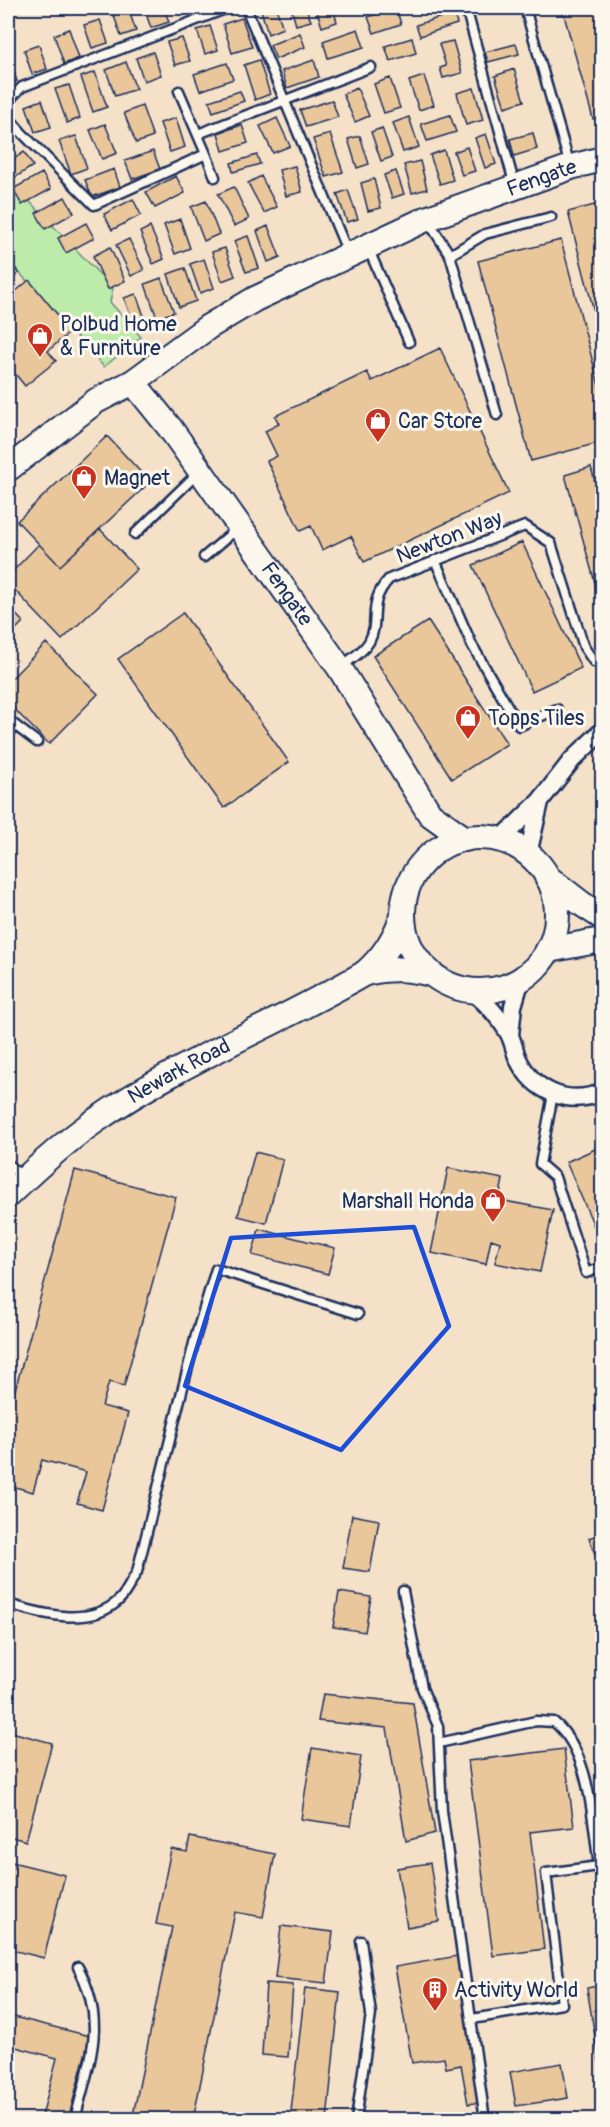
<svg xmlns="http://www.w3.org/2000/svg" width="610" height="2127" font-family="Pangolin,sans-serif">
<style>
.built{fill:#f4e1c8}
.green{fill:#bcebaa;stroke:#6c8d84;stroke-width:1.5}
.building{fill:#eac69b;stroke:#1b2f5e;stroke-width:1.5}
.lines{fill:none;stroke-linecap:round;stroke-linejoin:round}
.lane-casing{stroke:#1b2f5e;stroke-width:13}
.street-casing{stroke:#1b2f5e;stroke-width:21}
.secondary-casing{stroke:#1b2f5e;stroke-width:28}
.lane{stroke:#fbf7ec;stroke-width:8}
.street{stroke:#fbf7ec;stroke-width:16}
.secondary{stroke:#fbf7ec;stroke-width:24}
.marked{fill:none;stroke:#1d4ed8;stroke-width:4.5;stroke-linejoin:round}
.labels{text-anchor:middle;stroke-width:6;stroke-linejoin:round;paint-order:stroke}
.street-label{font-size:21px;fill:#1b2f5e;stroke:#fbf7ec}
.poi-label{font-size:21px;fill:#1b2f5e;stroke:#fbf7ec;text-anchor:start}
</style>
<rect width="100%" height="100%" fill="#f8eddc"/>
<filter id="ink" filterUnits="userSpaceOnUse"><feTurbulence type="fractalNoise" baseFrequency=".0167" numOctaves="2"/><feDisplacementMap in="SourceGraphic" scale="12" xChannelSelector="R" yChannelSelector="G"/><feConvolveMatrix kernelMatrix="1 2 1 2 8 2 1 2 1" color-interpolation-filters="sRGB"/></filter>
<g filter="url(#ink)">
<path class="built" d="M8 8H602V2119L8 2120Z"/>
<path class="green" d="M8 179 113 288 110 302 141 337 104 367 8 260Z"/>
<path class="building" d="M128 8 136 31 121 36 113 13Z
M144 8H164L169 22 151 28Z
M269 8H276L283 28 268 34 261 10Z
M291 8H306L311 21 296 25Z
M316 8H333L337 22 322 27Z
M396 8 401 24 374 33 368 17Z
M562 8H602V116L593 119Z
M454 13 457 24 420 36 416 25Z
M242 18 252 47 232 53 223 24Z
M100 20 108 43 92 48 84 25Z
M210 26 218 50 205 54 197 30Z
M69 29 79 58 64 64 54 35Z
M358 29 364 47 328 58 323 41Z
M300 33 305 47 276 59 270 45Z
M182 38 190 61 175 65 167 42Z
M412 38 416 53 390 61 385 46Z
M453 41 462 73 443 78 440 68 446 66 439 44Z
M516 44 519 54 488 62 485 52Z
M39 45 47 69 32 74 24 50Z
M153 52 161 75 144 81 136 58Z
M259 60 270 94 255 100 244 65Z
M314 60 319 77 287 88 282 71Z
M126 62 136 89 115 96 106 70Z
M227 63 233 79 200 91 194 74Z
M11 64 17 81 8 84V65Z
M514 69 524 101 505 107 495 76Z
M95 72 107 107 93 112 81 77Z
M424 76 434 105 419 110 409 81Z
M390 78 400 108 384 113 374 84Z
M69 85 80 118 67 123 55 89Z
M357 88 369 116 355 122 343 94Z
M474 88 483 120 466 125 457 93Z
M240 91 244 101 213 112 209 101Z
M42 100 51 127 35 132 26 106Z
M332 100 338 117 306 127 300 110Z
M142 106 153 137 136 143 124 113Z
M450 115 456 132 427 141 421 124Z
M409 117 419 147 403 152 393 123Z
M176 118 185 147 170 152 160 123Z
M277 118 290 146 273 153 260 126Z
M105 124 117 153 102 159 90 130Z
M242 125 248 143 223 151 218 133Z
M382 128 392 157 381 161 371 132Z
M533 133 537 149 514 156 510 139Z
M330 134 343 172 326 177 313 139Z
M486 134 496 164 485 168 475 138Z
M76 136 87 168 71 174 59 141Z
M360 136 369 164 357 168 348 139Z
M467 147 475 171 462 175 454 152Z
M444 150 453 180 440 184 430 155Z
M153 151 160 169 132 179 125 161Z
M24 152 33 166 8 182V163Z
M257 155 260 164 233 172 231 163Z
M420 161 427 189 412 193 404 165Z
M295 166 302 192 286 196 279 170Z
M114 169 120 187 92 197 85 180Z
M396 171 404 194 392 198 384 175Z
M42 173 51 189 22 205 13 189Z
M176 176 185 193 155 208 146 192Z
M261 176 277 207 264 213 248 183Z
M374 179 381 208 368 211 361 183Z
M234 187 249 219 234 226 218 194Z
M348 190 358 219 347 222 337 194Z
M65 197 74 213 45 229 36 213Z
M133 199 141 215 112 230 104 214Z
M206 201 219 234 204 241 191 207Z
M602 203V326L598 327 568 212Z
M180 219 190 248 175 254 164 225Z
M86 223 94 238 66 253 58 238Z
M268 226 280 257 268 262 257 231Z
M150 227 164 259 153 264 140 232Z
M248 236 259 268 246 272 234 241Z
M129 239 144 270 131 276 116 245Z
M561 240 602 397V442L531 461 478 261Z
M110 247 125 281 108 289 93 256Z
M225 248 235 276 222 281 212 252Z
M204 259 214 288 200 293 190 264Z
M8 260 19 273 8 283Z
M185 268 196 301 179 307 168 274Z
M161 278 174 312 157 318 145 284Z
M29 280 71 331 48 351 56 361 25 386 8 365V298Z
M136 294 147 324 135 328 124 298Z
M440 348 509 493 364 562 351 536 322 550 311 526 300 531 267 461 277 456 265 431 279 424 275 416 367 372 372 381Z
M107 436 150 482 60 566 17 521Z
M591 467 600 500 602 499V608L565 475Z
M100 529 137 569 62 640 8 583V576L39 544 60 566Z
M522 542 581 668 532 691 473 565Z
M8 606 23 622 8 637Z
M183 613 289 762 224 808 118 659Z
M428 621 507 744 452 779 373 656Z
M46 643 98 694 49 744 8 703V682Z
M602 1146V1244L566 1162Z
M255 1152 283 1159 266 1223 238 1216Z
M448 1168 503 1179 499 1200 553 1210 540 1272 495 1263 500 1242 491 1239 486 1264 431 1253Z
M75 1170 176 1197 124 1386 109 1382 102 1406 128 1413 102 1510 77 1503 86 1472 42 1460 33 1492 8 1485V1416Z
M259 1229 335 1248 328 1274 252 1255Z
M352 1515 379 1520 370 1572 343 1568Z
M602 1533V1573L589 1538Z
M339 1592 371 1597 365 1632 333 1627Z
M323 1694 413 1703 435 1833 406 1841 387 1728 318 1721Z
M8 1731 52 1743 26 1841 8 1836Z
M312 1748 361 1756 351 1826 301 1819Z
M564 1749 574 1827 530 1832 544 1949 493 1956 468 1761Z
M190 1837 275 1854 263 1917 235 1912 193 2120H132L172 1927 156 1924 171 1849 187 1852Z
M12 1862 65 1875 44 1958 8 1949V1882Z
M430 1863 439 1921 407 1927 397 1868Z
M281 1926 333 1932 326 1983 275 1978Z
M457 1956 482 2102 468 2104 461 2065 446 2068 444 2058 412 2063 395 1967Z
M266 1983 293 1985 288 2057 262 2055Z
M602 1985V2079L587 1988Z
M305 1988 340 1992 327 2120H290Z
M10 2016 90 2036 68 2120H41L57 2058 8 2045Z
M562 2063 568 2098 516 2106 510 2072Z"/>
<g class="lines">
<defs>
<path id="lane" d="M246 8 348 253
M466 8 515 186
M525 8 570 166
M8 106 12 97 22 87 228 8
M8 108 10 119 21 132 94 205 206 154 179 91
M198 134 371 67
M206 154 215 177
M428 221 450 255 485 234 551 217
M368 248 409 342
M450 255 497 415
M135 534 198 473
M204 557 238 528
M435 560 472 645 519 726 557 709
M340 667C350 660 362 653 369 642 381 620 366 604 389 579L525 526 551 543 584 647 594 662 602 659
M8 720 37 742
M553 1094 540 1164 555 1177 586 1273 602 1267
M8 1164 24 1179
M403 1591 422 1688 438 1726 442 1811 485 2120
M8 1604C41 1614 90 1628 119 1600 126 1594 131 1581 137 1572L196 1335 216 1269 358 1314
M439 1743 536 1721 554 1722C591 1752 592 1820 599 1866L546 1873 562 2004 472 2019
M75 2120C89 2061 108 2024 78 1967
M356 2120 371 2014 361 1941"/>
<path id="street" d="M500 840 540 801 572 760 602 731
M528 854 540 802
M472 991C487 1004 498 1015 508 1032 513 1040 514 1050 518 1059 533 1091 568 1107 602 1092
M510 1035 513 1006 521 979"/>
<g id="secondary">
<path id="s1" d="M133 382 170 428 339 667 430 814 465 839"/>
<path id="s2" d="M8 469 96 401 133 382 208 327 255 299 426 219 571 167 602 159"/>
<circle cx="480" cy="914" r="77"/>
<path d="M547 877 582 904 602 917"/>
<path d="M548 950 602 940"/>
<path d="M365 973C389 968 408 968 431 974"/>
<path id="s3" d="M8 1195C35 1169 63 1143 95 1121 179 1062 276 1025 365 973 384 956 394 940 403 916"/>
</g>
</defs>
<use href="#lane" class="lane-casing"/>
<use href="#street" class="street-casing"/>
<use href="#secondary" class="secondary-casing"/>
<use href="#lane" class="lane"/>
<use href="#street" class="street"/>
<use href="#secondary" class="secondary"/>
</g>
</g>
<path class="marked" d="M414 1227 449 1326 341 1450 185 1386 231 1238Z"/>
<defs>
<symbol id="shop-pin" viewBox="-11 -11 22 30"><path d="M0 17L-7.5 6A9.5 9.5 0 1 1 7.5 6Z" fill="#c8321e" stroke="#fbf7ec"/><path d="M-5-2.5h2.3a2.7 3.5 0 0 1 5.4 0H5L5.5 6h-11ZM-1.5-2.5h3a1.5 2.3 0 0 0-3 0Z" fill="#fff"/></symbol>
<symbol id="building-pin" viewBox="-11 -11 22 30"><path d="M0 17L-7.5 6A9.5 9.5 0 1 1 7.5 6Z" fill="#c8321e" stroke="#fbf7ec"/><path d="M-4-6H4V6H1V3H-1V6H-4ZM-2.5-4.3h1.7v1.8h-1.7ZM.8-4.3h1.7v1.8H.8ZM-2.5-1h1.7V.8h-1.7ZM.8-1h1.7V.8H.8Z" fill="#fff"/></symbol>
</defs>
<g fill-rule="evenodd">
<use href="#shop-pin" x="25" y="321" width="30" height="40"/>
<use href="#shop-pin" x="363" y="406" width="30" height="40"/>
<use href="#shop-pin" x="69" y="463" width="30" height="40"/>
<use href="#shop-pin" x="453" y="703" width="30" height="40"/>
<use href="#shop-pin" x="478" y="1186" width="30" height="40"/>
<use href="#building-pin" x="420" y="1975" width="30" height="40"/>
</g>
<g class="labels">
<g class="street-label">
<text dy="7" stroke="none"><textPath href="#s2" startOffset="612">Fengate</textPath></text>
<text transform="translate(449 537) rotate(-21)" y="7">Newton Way</text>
<text dy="7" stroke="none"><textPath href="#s1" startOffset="262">Fengate</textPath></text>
<text dy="7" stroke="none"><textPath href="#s3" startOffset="212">Newark Road</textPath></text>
</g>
<g class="poi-label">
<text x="60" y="331">Polbud Home<tspan x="60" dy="24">&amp; Furniture</tspan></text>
<text x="398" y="428">Car Store</text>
<text x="104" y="485">Magnet</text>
<text x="488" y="725">Topps Tiles</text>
<text x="474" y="1208" text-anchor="end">Marshall Honda</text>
<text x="454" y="1997">Activity World</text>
</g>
</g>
<rect width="610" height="2127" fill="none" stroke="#fbf7ec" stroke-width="30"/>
<rect x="15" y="15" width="580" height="2097" fill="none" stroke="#1b2f5e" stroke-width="2" filter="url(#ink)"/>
</svg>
